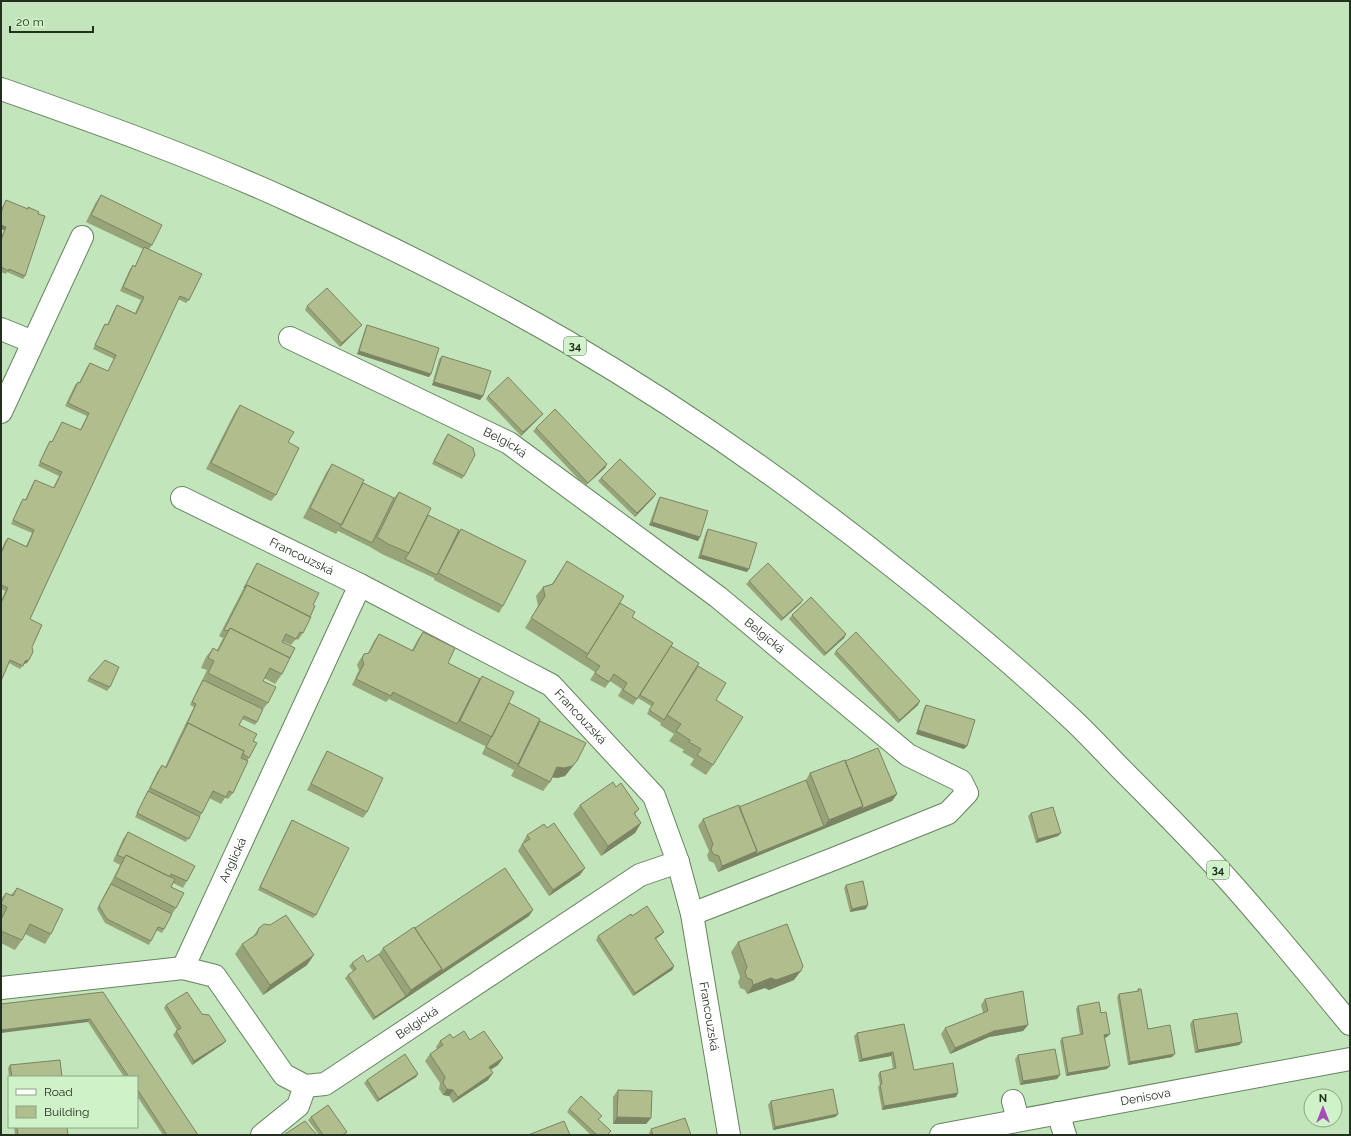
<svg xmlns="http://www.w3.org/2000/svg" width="1351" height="1136" font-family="Raleway,sans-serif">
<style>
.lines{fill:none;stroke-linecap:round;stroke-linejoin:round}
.minor-casing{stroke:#65845f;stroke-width:24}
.major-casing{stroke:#65845f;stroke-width:24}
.minor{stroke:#fff;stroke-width:22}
.major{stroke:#fff;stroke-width:22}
.wall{fill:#97a379}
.shaded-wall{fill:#7b8463}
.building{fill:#b0bd8d;stroke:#7b8463}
.labels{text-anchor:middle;stroke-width:3;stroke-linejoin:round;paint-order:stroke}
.shield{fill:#d0f2c8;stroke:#576a52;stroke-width:1}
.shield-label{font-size:11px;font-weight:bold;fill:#233020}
.street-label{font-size:12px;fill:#233020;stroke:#d0f2c8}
</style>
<rect width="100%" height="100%" fill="#c3e5bb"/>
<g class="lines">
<defs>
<g id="minor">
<path d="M1 329 33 342"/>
<path id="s1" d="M290 338 509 443 718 597 908 755 961 781 967 793 948 813 836 858 692 914"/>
<path d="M1 412 82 237"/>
<path id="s2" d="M182 498 360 585 551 685 654 796 678 862 692 914 729 1135"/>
<path id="s3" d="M183 968 215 976 284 1075 305 1086 325 1084 640 875 678 862"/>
<path id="s4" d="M1 988 183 968 360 585"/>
<path d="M1013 1101 1018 1120"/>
<path d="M1058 1113 1065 1135"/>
<path d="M262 1135 298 1106 305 1086"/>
<path id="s5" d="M941 1135 1350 1059"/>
</g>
<path id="major" d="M1 89C98 123 196 158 290 201 384 243 476 289 566 341 684 410 796 489 902 574 961 621 1019 669 1074 721 1092 738 1109 757 1127 775 1162 810 1198 846 1231 883 1272 929 1311 977 1350 1024"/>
</defs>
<use href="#minor" class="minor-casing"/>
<use href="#major" class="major-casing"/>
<use href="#minor" class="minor"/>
<use href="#major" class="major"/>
</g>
<path class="wall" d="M101 195 152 245 149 249 189 300 186 303 178 299 30 619 32 647 29 660 27 663 24 664 20 669 9 663 1 681V601L5 591 1 589V551L5 541 8 538 26 546 32 533 11 524 21 502 23 499 25 500 33 483 35 480 53 488 59 476 38 466 48 444 50 441H52L60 425 62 422 80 430 87 416 65 406 75 385 78 382 79 383 87 367 90 363 108 371 114 359 93 349 103 327 105 324 107 325 115 308 117 305 135 313 141 300 120 291 130 269 133 265 135 266 143 249 86 222 96 202Z
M6 200 27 209 28 207 38 214 25 276 23 279 7 272 6 274 1 272V237L4 230 1 229V210Z
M307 306 359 328 340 347 305 310Z
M367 325 431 374 429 377 357 354 365 329Z
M442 356 483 396 480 400 432 385 439 359Z
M488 396 543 414 521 436 486 399Z
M240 405 288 442 276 495 271 501 206 469 235 412Z
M536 428 607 464 605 468 585 486 533 431Z
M448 434 464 476 462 479 432 464 445 438Z
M332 464 363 483 394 498 399 492 428 515 458 532 461 529 503 606 499 613 434 580V578L382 554 370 547 338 531 336 534 303 518 326 473Z
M601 478 656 494 653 498 635 517 598 481Z
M660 497 700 537 698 541 649 525 658 500Z
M708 529 747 572 698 558 706 532Z
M567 561 620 603 632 617 671 646 695 670 716 700 713 765 706 775 690 765 694 759 682 752 684 750 669 741 674 734 660 725 661 723 647 714 651 706 638 698 633 705 618 696 622 689 610 681 605 688 590 680 595 672 525 628 538 606 536 596 543 587 552 584Z
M257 563 313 605 303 633 298 640 296 639 291 645 282 641V674L275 684 264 678 263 681 268 703 263 709 257 722 255 725 242 719 239 725 253 741 249 758 247 761 233 793 228 799 225 798 221 804 209 798 202 813 186 842 135 817 157 772 162 765 165 767 183 729 194 707 190 705 207 670 201 668 206 657 213 648 217 650 223 638 219 636 255 566Z
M749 581 801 603 781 621 746 584Z
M792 615 846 634 844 638 824 656 789 619Z
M423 632 448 663 480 679 482 676 509 703 538 724 540 721 577 761 565 776 557 778 552 777 550 782 543 791 511 776 514 770 482 754 486 745 485 746 389 699 386 702 352 685 359 670 357 665 359 661 364 654 368 653 374 641 379 634 412 650 418 639Z
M836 651 918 705 898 723 834 654Z
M89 678 110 687 107 691 87 681Z
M926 705 964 749 916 734 924 708Z
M327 751 367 812 363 818 307 790 323 758Z
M845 761 897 794 892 801 718 872 714 863 709 861 707 855 709 851 698 826 703 819 739 807 806 780 810 773Z
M616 787 639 809 635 814 641 823 635 833 601 856 573 814 580 805Z
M1031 813 1058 836 1036 843 1028 816Z
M292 820 316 915 313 918 258 890 290 823Z
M128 832 187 881 183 888 173 883 171 887 176 908 172 914 162 933 156 930 149 945 105 923 97 909 120 865 113 861 123 839Z
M527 835 580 875 549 896 518 851 522 844 524 843 523 842Z
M846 885 866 909 850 912 844 888Z
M17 888 51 934 45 944 25 934 22 940 15 950 1 943V899L6 893 11 895Z
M529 916 373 1020 345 978 348 975 353 971 349 966 352 963 367 962 379 954 383 948 415 928Z
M632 916 664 932 661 935 656 939 674 966 672 970 633 996 596 940 598 936Z
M270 925 307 965 263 995 235 954 242 944 252 938 259 928Z
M738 942 794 980 769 990 765 988 747 994 745 990 740 988 738 982 740 977 731 952Z
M1138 989 1148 1029 1172 1057 1128 1065 1117 997 1119 994 1137 991Z
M103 992 198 1135H163L137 1096V1077H124L88 1022Z
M985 999 1028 1025 1023 1031 989 1037 950 1054 941 1034 945 1028 983 1013 981 1005Z
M166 1005 223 1044 192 1065 173 1035 176 1031 177 1030 164 1008Z
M1078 1006 1101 1013 1107 1037 1105 1038 1107 1069 1066 1076 1060 1041 1062 1038 1080 1035 1076 1009Z
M1193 1020 1242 1042 1239 1045 1195 1053 1190 1024Z
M904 1024 914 1070 956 1097 882 1110 878 1087 880 1085 878 1075 880 1072 893 1069 891 1056 859 1062 854 1036 857 1033Z
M453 1038 470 1040 503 1058 498 1065 490 1070 488 1080 453 1103 449 1096 443 1095 439 1089 440 1083 425 1061 430 1054 437 1049 436 1047 440 1041Z
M1018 1055 1060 1075 1057 1079 1020 1085 1015 1059Z
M10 1065 62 1077H9L8 1068Z
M418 1074 416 1077 377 1102 364 1083 367 1080Z
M618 1090 651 1118 646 1124H613V1097Z
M771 1101 838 1114 835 1117 773 1130 768 1105Z
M569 1109 599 1120 611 1131 608 1135H591L567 1112Z
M311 1117 345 1135H319L308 1120Z
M14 1127H67L68 1135H15Z
M651 1129 691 1135H650L649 1133Z"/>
<path class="shaded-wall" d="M1 225 6 227 4 230 1 229Z
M362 325 340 347 342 343Z
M359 351 431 374 429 377 357 354Z
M434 382 483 396 480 400 432 385Z
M543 414 521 436 523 432Z
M607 464 605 468 585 486Z
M656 494 653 498 635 517 637 513Z
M652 522 700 537 698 541 649 525Z
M701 555 749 569 747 572 698 558Z
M803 600 801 603 781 621 783 618Z
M846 634 844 638 824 656 826 653Z
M29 660 27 663 23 664 25 661Z
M920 701 918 705 898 723 900 720Z
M918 730 967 746 964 749 916 734Z
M577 761 565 776 557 778 550 777 557 767Z
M897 794 892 801 718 872 722 866 757 851 824 826 829 820 863 806Z
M641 823 635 833 601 856 608 846Z
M1061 833 1058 836 1036 843 1038 839Z
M585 868 580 875 549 896 553 890Z
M868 905 866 909 850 912 852 909Z
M533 910 529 916 373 1020 375 1017 406 996 411 990Z
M664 932 661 935 652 941 655 938Z
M314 955 307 965 263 995 270 985Z
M674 966 672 970 633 996 635 993Z
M801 971 794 980 769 990 765 988 747 994 753 985 771 978Z
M90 1019 88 1022 1 1033V1030Z
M1028 1025 1023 1031 989 1037 950 1054 955 1048 994 1031Z
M1110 1034 1107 1037 1102 1038 1104 1035Z
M226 1041 223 1044 192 1065 194 1061Z
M1242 1042 1239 1045 1195 1053 1198 1050Z
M893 1052 891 1056 859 1062 862 1059Z
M1175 1054 1172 1057 1128 1065 1130 1062Z
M503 1058 498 1065 484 1074 489 1067Z
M1110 1066 1107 1069 1066 1076 1068 1073Z
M493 1073 488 1080 453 1103 458 1097Z
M418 1074 416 1077 377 1102 379 1099Z
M1060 1075 1057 1079 1020 1085 1023 1081Z
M447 1089 453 1090 449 1096 443 1095Z
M958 1093 956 1097 882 1110 884 1106Z
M838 1114 835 1117 773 1130 775 1127Z
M617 1117 651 1118 646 1124H613Z"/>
<path class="building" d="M101 195 162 225 152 245 91 215Z
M6 200 28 209V207L39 212 38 214 45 216 25 276 9 269V271L1 267V240L6 227 1 225V212Z
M144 247 202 274 189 300 180 296 30 619 42 625 32 647 33 652 29 660 25 661 23 666 10 660 1 681V603L8 588 1 585V553L8 538 27 547 34 530 13 520 23 499 26 500 35 480 54 488 62 472 40 462 50 441 52 442 62 422 81 430 89 413 68 403 78 382 80 383 90 363 108 371 116 355 95 345 105 324 108 325 117 305 136 314 144 297 123 287 133 265 135 267Z
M327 288 362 325 342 343 307 306Z
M367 325 439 348 431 374 359 351Z
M442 356 491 371 483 396 434 382Z
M508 377 543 414 523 432 488 396Z
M240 405 294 432 288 442 299 448 276 495 211 463Z
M555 409 607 464 588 483 536 428Z
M448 434 473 448 475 455 464 476 434 461Z
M620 459 656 494 637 513 601 478Z
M332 464 364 480 342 525 310 508Z
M363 483 394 498 372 543 340 527Z
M399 492 431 508 409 553 388 544 377 537Z
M660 497 708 511 700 537 652 522Z
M428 515 459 530 437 575 405 559 409 553Z
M461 529 526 561 503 606 438 573Z
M708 529 757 543 749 569 701 555Z
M567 561 624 596 588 654 531 618 545 596 543 587 553 584Z
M257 563 319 593 313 605 315 606 310 617 247 585 244 588Z
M768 563 803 600 783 618 749 581Z
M247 585 311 617 303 633 300 632 296 639 286 634 282 642 295 648 290 658 230 628 227 631 224 630Z
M811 597 846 634 826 653 792 615Z
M620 603 635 612 632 617 673 643 637 699 623 690 627 683 614 674 609 682 595 673 600 666 586 657Z
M230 628 290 658 282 674 270 668 263 681 276 687 268 703 208 673 214 661 208 658 213 648 218 651Z
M423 632 455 648 448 663 480 679 457 724 393 692 391 696 356 679 364 664 362 659 364 654 369 653 379 634 413 651Z
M856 632 920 701 900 720 836 651Z
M671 646 699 663 664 720 649 710 654 703 640 695Z
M105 660 119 667 110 687 89 678Z
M698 666 726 683 716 700 743 717 713 765 697 755 701 749 689 742 690 740 676 731 681 724 667 715Z
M482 676 514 692 492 737 460 721Z
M203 680 263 709 257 722 244 716 239 725 257 734 253 741 257 743 249 758 243 754 244 751 188 723 186 726 196 704 192 702Z
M509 703 540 719 518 764 486 747Z
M926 705 975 720 967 746 918 730Z
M540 721 586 743 577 761 572 766 564 768 557 767 550 782 518 766Z
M188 723 244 751 241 758 248 761 233 793 229 791 226 797 213 791 202 813 150 788 162 765 166 768Z
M878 748 897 794 861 809 863 806 845 761Z
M327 751 383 778 367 812 311 784Z
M845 760 863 806 829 820 810 773Z
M806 780 824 826 755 854 757 851 739 807Z
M613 782 616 787 621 783 639 809 634 813 641 823 608 846 580 805Z
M148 791 200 817 189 839 137 813Z
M739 805 757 851 722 866 719 856 713 854 711 849 713 844 703 819Z
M1053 807 1061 833 1038 839 1031 813Z
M292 820 349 848 316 915 260 887Z
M554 823 585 868 553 890 522 844 530 839 527 835 544 824 547 828Z
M128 832 195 866 187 881 171 874 170 877 126 855 124 858 117 855Z
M126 855 175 879 171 887 184 893 176 908 115 877Z
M505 868 533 910 440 972 442 969 415 928Z
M863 881 868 905 852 909 846 885Z
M111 884 172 914 164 929 158 927 151 941 107 919 99 906Z
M17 888 63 909 51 934 30 924 22 940 1 931V920L7 907 1 904V903L6 893 13 896Z
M647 906 664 932 655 938 674 966 635 993 598 936 631 914 632 916Z
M286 915 314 955 270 985 242 944 257 934 259 928 264 924 270 925Z
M787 924 803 966 801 971 776 980 771 978 753 985 752 980 747 978 745 972 747 967 738 942Z
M414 927 442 969 411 990 383 948Z
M379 954 406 996 375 1017 348 975 356 969 352 963 363 955 367 962Z
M1138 989H1141L1148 1029 1170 1025 1175 1054 1130 1062 1119 994 1139 991Z
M1023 991 1028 1025 994 1031 955 1048 945 1028 988 1011 985 999Z
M103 992 198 1135H167L137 1089V1077H129L90 1019 1 1030V1004Z
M187 992 202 1014 209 1015 226 1041 194 1061 176 1031 181 1028 166 1005Z
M1099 1002 1101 1013 1106 1012 1110 1034 1104 1035 1110 1066 1068 1073 1062 1038 1083 1034 1078 1006Z
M1237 1013 1242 1042 1198 1050 1193 1020Z
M904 1024 914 1070 953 1063 958 1093 884 1106 880 1084H882L880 1072 896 1068 893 1052 862 1059 857 1033Z
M464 1031 470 1040 484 1031 503 1058 489 1067 493 1073 458 1097 453 1090 447 1089 443 1083 445 1077 430 1054 443 1045 440 1041 450 1034 453 1038Z
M1055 1049 1060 1075 1023 1081 1018 1055Z
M405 1054 418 1074 379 1099 367 1080Z
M60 1060 62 1077H12L10 1065Z
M833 1089 838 1114 775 1127 771 1101Z
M618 1090 652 1091 651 1118 617 1117Z
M581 1096 602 1116 598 1119 611 1131 607 1135H597L569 1109Z
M328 1105 347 1132 342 1135H323L311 1117Z
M685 1118 691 1135H653L651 1129Z
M305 1121 317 1135H285V1134Z
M564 1121 570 1135H528Z
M17 1127H67L68 1135H18Z"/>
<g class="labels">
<g class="shield">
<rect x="564" y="337" width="22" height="18" rx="3"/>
<rect x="1207" y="861" width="22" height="18" rx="3"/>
</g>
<g class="shield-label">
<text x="575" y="350">34</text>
<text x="1218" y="874">34</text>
</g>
<g class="street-label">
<text dy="4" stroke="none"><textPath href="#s1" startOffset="239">Belgická</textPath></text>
<text dy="4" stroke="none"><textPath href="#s2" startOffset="133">Francouzská</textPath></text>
<text dy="4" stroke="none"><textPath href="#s1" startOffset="563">Belgická</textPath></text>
<text dy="4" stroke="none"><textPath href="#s2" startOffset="457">Francouzská</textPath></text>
<text dy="4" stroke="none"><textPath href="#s4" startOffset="302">Anglická</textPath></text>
<text dy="4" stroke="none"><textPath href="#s2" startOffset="793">Francouzská</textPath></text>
<text dy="4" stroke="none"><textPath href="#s3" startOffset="308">Belgická</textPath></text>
<text dy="4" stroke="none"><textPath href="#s5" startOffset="208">Denisova</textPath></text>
</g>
</g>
<rect width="1351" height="1136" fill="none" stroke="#233020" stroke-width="4"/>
<rect x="8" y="1076" width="130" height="52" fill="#d0f2c8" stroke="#8ba485"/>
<rect x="16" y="1089" width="20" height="6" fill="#ffffff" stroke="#8ba485"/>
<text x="44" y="1096" font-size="12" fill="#233020">Road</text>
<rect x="16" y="1106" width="20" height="12" fill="#b0bd8d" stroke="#8ba485"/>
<text x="44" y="1116" font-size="12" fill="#233020">Building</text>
<g transform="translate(1323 1108)"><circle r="19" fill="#d0f2c8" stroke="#8ba485"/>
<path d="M0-3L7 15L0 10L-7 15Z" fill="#a54db9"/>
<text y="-6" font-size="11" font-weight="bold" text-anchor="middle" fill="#233020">N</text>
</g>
<path d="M10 26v6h83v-6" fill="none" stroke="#233020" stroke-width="2"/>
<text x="16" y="26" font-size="12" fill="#233020" stroke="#d0f2c8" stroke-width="3" paint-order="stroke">20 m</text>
</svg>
